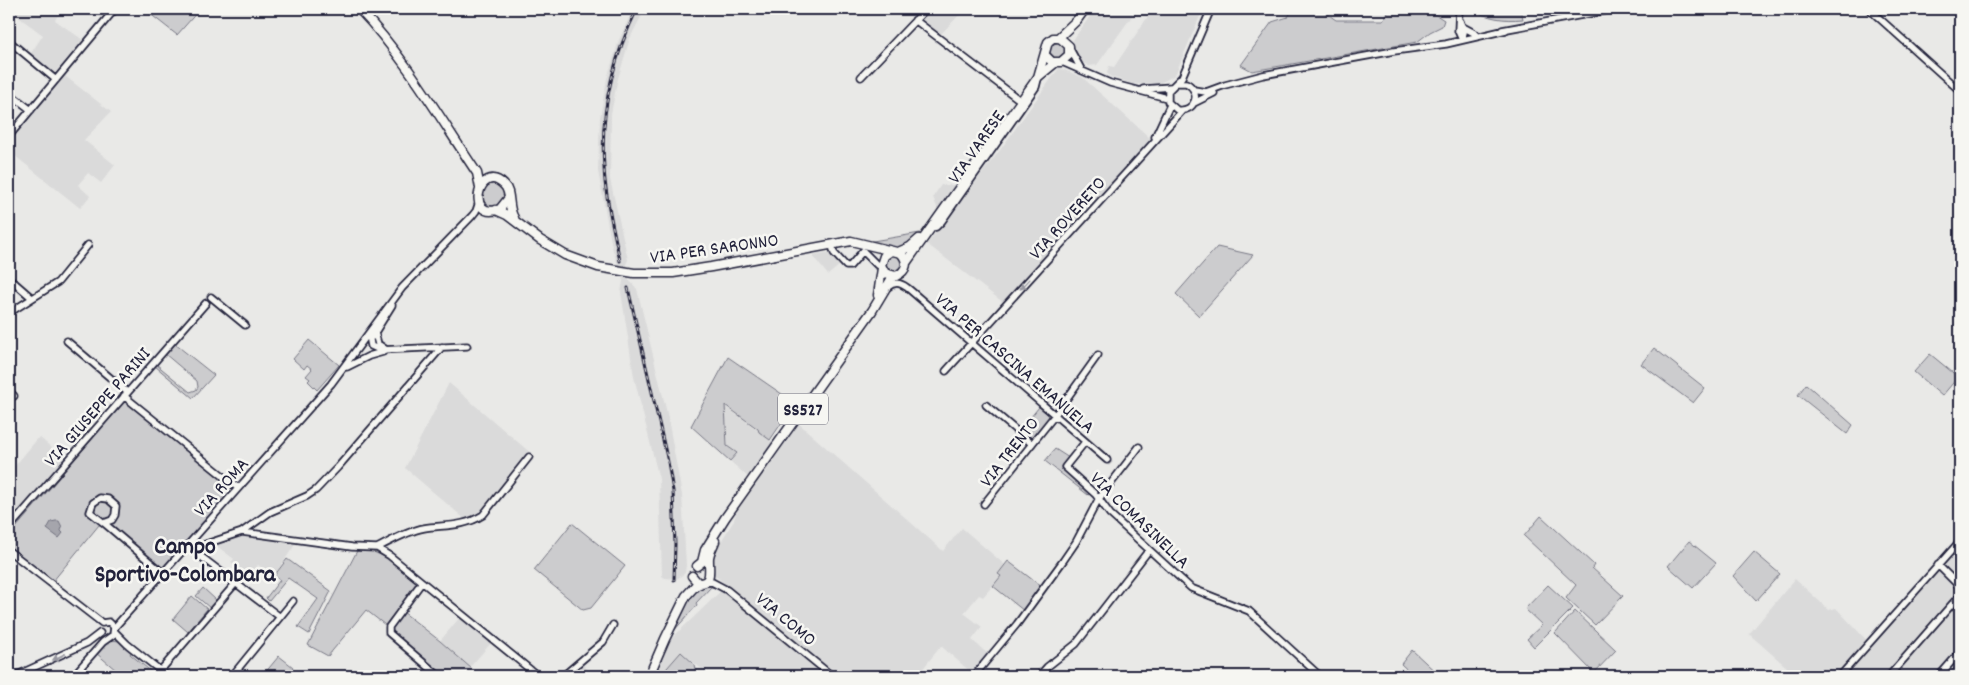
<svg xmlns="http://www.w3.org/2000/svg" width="1969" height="685" font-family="Dekko,sans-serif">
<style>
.built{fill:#dadada}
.green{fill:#ccccce;stroke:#777784}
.water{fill:#a5a5ac;stroke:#71717f}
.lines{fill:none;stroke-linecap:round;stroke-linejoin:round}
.minor-tunnel{stroke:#c1c1c5;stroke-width:5.5;stroke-dasharray:5.5 3;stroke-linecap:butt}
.minor-casing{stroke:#22223b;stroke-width:9}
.major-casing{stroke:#22223b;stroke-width:11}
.minor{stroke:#f6f6f2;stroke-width:5.5}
.major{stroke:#f6f6f2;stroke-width:8}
.rail-casing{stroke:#22223b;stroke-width:3}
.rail{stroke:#f6f6f2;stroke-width:1;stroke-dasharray:4;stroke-linecap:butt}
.oneway{fill:#9797a0}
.labels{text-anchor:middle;stroke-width:5;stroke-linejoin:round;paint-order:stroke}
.shield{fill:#f6f6f2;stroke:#626272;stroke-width:1}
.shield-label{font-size:18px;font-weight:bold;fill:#22223b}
.street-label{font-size:19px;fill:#22223b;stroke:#f6f6f2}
.district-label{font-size:24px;font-weight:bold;fill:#22223b;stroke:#f6f6f2}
</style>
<rect width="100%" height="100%" fill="#e9e9e7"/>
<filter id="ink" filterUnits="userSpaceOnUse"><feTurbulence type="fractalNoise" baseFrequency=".02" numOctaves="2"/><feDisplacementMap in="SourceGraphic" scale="10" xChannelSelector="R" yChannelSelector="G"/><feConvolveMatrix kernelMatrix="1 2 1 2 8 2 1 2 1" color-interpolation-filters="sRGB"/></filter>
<g filter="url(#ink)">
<path class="built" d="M16 9H62L55 20 83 40 54 74 29 56 43 35 13 13Z
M633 9H645L630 38 617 82 611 114 610 179 628 260 626 264 629 280 637 289 667 413 682 495 686 565 685 573 677 579 665 578 662 576 659 479 634 377 621 292 623 281 612 247 598 171 600 118 607 79 619 40Z
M928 9H965L938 37 917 20Z
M1095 9H1137L1097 65 1089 66 1080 61 1074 52 1073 40Z
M1153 9H1203L1175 75 1158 84H1133L1111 77 1107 73 1109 66 1114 67Z
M1059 68 1082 77 1150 138 1147 145 1101 197H1098L1093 202 1094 205 1004 303 927 244 1000 150Z
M65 76 111 112 84 140 115 165 101 183 88 173 78 185 90 196 80 208 9 151V143Z
M941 185H955L938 210 933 197Z
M831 252 841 264 828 275 812 255Z
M449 383 533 455 505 490 477 514 466 520 405 468Z
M724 405 775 443 750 479 730 461 737 453 727 446Z
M797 422 943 551 962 528 1005 565 998 574 1001 576 983 597 979 595 964 613 982 627 972 640 989 655 973 674 941 646 917 676H711L681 653 660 676H654L668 642 727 585 713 574 711 566 712 556 733 522 739 505Z
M39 437 65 459 17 513 9 506V473Z
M236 536 296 543 274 576 258 565 249 576 231 562 234 559 214 544Z
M1960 543V676H1797L1749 634 1795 579 1829 610 1836 608 1872 646Z
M461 616 491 643 470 667 440 641Z
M582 664 595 676H567Z"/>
<path class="green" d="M144 9H200L177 35Z
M1293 9H1320L1336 20H1383L1390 9H1427L1444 20 1442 26 1430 32 1417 42 1252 71 1241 65 1272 22 1288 17Z
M1470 9H1523L1521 10 1523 19C1503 21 1488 18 1470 9Z
M1050 51a8 8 0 1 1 16 0a8 8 0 1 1-16 0Z
M482 195a11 11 0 1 1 22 0a11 11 0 1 1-22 0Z
M920 233C900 252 893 250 867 242Z
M1217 247 1253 255 1199 316 1176 294Z
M886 263a8 8 0 1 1 16 0a8 8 0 1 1-16 0Z
M309 340 339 365 317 390 308 381 310 379 306 376 312 369 307 365 304 369 293 359Z
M175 344 214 375 193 398 155 366 156 364 190 392 196 390 198 387 197 381 165 354Z
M1654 348 1705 388 1693 403 1641 364Z
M1930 354 1958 377 1942 396 1914 372Z
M728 357 795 403 770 440 759 432 758 429 725 405 727 446 737 453 730 461 691 426Z
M1806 384 1853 425 1847 434 1798 395Z
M124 402H128L232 485 231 492 162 569 109 525H99L53 581 9 546V536Z
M1039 407 1050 416 1032 438 1021 429Z
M1055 449 1069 458 1063 465 1091 492 1088 495 1045 461Z
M1541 516 1594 565 1592 568 1623 596 1595 625 1566 598 1576 585 1524 536Z
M572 523 625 566 591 608 583 610 534 570Z
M1689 541 1716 563 1693 588 1668 566Z
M358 549C383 551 399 566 419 582L385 625 366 610 328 656 308 645Z
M1754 552 1780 574 1756 601 1733 576Z
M287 559 331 591 309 634 298 627 318 599 288 578 269 601 266 598 280 580 274 576Z
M1008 561 1042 587 1024 611 993 586 1001 576 998 574Z
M705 585 717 586 716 588 711 587 696 603 697 605 671 634C675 625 687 596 694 590 697 588 702 587 705 585Z
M1548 585 1573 608 1534 647 1527 639 1542 625 1525 609Z
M203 588 216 600 210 608 196 596Z
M192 596 207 609 188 632 173 619Z
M1575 611 1616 650 1594 673 1555 633Z
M403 612 440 641 480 676H443L393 634 392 629Z
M110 640 120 641 132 651 130 654 154 674 157 672 162 676H123L96 653 102 645Z
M1412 650 1440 676H1414L1401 664Z
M681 652 694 664 695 670 676 676H660Z
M279 656 293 667 288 676H267L264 674Z"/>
<path class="water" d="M56 521H59L62 527 61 531 63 533 59 538 47 529 51 522Z"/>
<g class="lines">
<path class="minor-tunnel" d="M1107 460 1113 466"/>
<defs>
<path id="minor" d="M1459 9 1458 31 1462 40
M1869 9 1960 91
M915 20 1021 101
M1460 21 1464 32 1462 40
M1463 27 1476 34
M1502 30 1615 9
M9 41 56 80
M1070 49 1081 69
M1062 62 1110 83 1167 98
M861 77 926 9
M1176 83H1186C1202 91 1196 113 1177 110L1168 102V91L1182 77 1211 9
M1143 89 1171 87
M1194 90 1206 92 1225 85 1263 75 1394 51 1446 44 1506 30
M9 93 31 110
M1194 103 1214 93
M9 136 115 9
M1155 137 1170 105
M931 228 936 227 942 221 1036 87 1038 79
M832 245 834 253 846 266H850L863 251 877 265
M9 278 32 298
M888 287C896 280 903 284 910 290L1107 460
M211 297 245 325
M9 313 58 282 88 245
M375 333 378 344 385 349
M369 335 371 346 380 350 467 346
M372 337 392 305
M67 341 127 392
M347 367 369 356 383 352
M946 371 1182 111
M9 391 14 396
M124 396 238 488
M986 405 1032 444
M1085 442 1065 467 1096 495 1110 514 1191 588 1249 611 1320 676
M100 498 108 499 116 506 115 515 112 520 104 523 90 512 93 503Z
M984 504 1055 415 1098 355
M104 523 163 573
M9 528 206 303
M242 532 352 547 377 548 390 556 538 676
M187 546 191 549 242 532 270 512 307 496 316 490 338 467 442 347
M377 548C391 541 407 531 424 528 445 525 464 527 483 515L529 457
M191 549 280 617
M9 551 102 623
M1938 565 1960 587
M422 582 389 627V633L439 676
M702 583 712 582 727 590 832 676
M114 628 331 384 402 288 472 216 476 211 479 202
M114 631 127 644 167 676
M160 671 235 584
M9 672 11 676
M15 676 87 643 100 633
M73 676 103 642 113 635 114 627 109 622 102 623
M232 676 293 601
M563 676 603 642 613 625
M974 676 1017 624 1063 561 1076 542 1098 500 1139 447
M1039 676 1047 667 1076 644 1149 550
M1840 676 1960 541
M1889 676 1960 595
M1939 676 1960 652"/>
<path id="major" d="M359 9C405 57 440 118 477 173L480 188
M1058 38 1077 20 1085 9
M1038 77 1048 42 1053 38H1060L1069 46V55L1061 62H1052L1045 55
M508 199 500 209C464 222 479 160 504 185 512 192 507 207 514 218
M496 210 507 215 540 240 565 255 598 267 634 273H673L711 267 851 241 901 253C909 262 907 271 896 276L885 273 881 265 884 256 891 251
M898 252 910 247 919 239
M906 263 1038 77 1055 63
M878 295 882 268
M697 566 702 562 705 550 725 518 872 311 893 276
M692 576 698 583C714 584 708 567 709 557 710 551 713 547 715 541
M649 676 665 639 686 596 695 586 702 583"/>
</defs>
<use href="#minor" class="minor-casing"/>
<use href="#major" class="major-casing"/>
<use href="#minor" class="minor"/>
<use href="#major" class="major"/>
<defs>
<path id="rail" d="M620 261C614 230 605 198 604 167 600 112 613 58 637 9
M628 288 668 462 673 491 675 544 674 580"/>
</defs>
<use href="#rail" class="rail-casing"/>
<use href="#rail" class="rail"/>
</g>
<defs><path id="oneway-solid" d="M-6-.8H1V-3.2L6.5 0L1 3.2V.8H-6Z" transform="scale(1.25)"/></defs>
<g class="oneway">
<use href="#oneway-solid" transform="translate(1025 284) rotate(132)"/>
<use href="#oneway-solid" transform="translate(59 657) rotate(154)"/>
</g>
</g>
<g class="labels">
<rect class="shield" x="778" y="393.5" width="50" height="31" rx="4"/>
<g class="shield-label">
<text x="803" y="415">SS527</text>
</g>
<g class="street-label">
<text transform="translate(975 146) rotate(-55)" y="7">VIA VARESE</text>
<text transform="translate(1066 217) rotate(-48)" y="7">VIA ROVERETO</text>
<text transform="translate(714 247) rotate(-8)" y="7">VIA PER SARONNO</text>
<text transform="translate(1016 362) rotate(41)" y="7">VIA PER CASCINA EMANUELA</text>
<text transform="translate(96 406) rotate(-49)" y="7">VIA GIUSEPPE PARINI</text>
<text transform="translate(1008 451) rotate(-52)" y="7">VIA TRENTO</text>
<text transform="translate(220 486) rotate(-48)" y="7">VIA ROMA</text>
<text transform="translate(1141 519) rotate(44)" y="7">VIA COMASINELLA</text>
<text transform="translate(787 618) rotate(40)" y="7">VIA COMO</text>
</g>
<g class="district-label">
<text x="185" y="553">Campo<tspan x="185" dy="28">Sportivo-Colombara</tspan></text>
</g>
</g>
<rect width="1969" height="685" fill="none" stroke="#f6f6f2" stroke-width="30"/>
<rect x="15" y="15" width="1939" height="655" fill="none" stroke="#22223b" stroke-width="2" filter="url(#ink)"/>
</svg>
